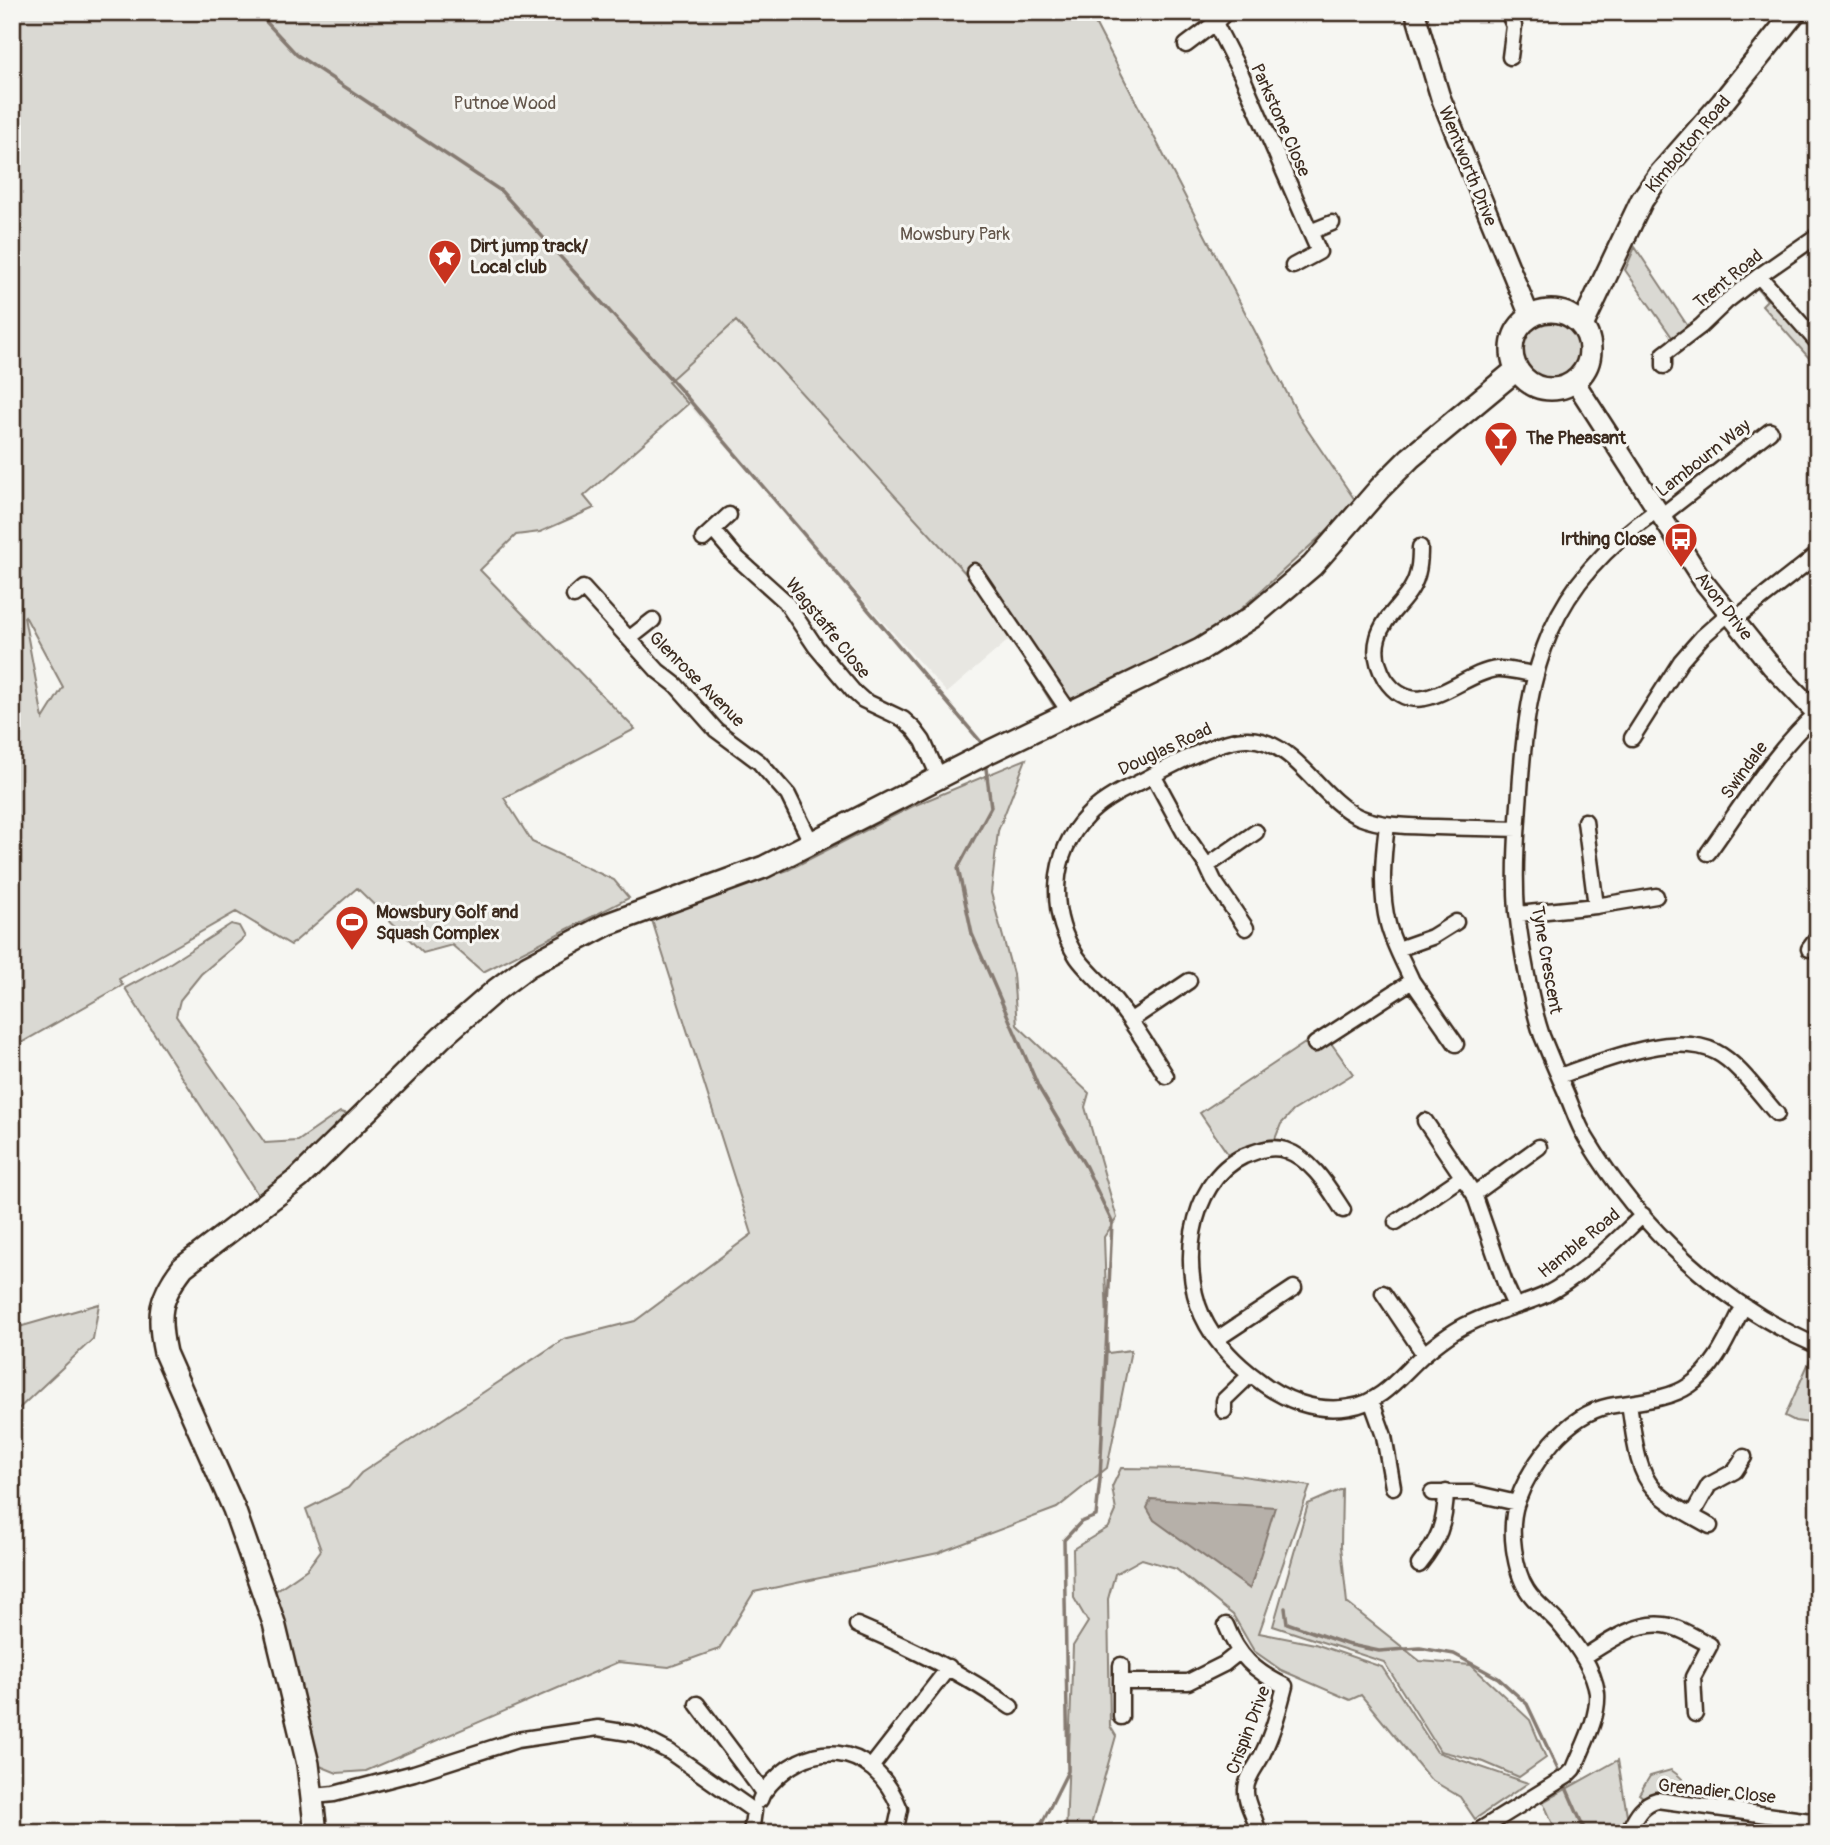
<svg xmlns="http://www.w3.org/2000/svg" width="1830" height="1845" font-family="Pangolin,sans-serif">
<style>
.built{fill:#e8e7e2}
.green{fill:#dad9d3;stroke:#8a8278;stroke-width:2;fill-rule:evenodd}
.water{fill:#b6b0a9;stroke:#857a71;stroke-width:2}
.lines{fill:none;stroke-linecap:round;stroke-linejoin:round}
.stream{stroke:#857a71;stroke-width:3.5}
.minor-casing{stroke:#3b2a1e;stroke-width:19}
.tertiary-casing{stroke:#3b2a1e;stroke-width:23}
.secondary-casing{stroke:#3b2a1e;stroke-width:26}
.minor{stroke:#f6f6f2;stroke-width:14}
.tertiary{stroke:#f6f6f2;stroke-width:18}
.secondary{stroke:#f6f6f2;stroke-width:21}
.labels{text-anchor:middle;stroke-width:6;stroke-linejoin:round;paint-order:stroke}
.park-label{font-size:18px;fill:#63564b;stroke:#f6f6f2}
.street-label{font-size:18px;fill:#3b2a1e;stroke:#f6f6f2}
.poi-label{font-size:18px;font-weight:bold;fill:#3b2a1e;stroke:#f6f6f2;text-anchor:start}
</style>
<rect width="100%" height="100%" fill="#f6f6f2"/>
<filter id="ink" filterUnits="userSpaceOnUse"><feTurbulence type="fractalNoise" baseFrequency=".0143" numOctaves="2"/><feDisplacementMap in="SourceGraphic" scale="14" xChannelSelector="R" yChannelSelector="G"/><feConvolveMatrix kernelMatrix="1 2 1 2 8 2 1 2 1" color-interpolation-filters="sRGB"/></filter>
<g filter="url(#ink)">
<path class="built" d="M736 320 967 575 1011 638 947 693 668 382Z"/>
<path class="green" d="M12 12H1096L1092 17 1302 422 1357 503 1217 631 1056 710 1011 638 967 575 736 321 668 382 688 404 584 496 594 508 540 532 516 535 480 570 635 729 504 798 532 842 614 880 629 898 483 972 452 945 423 953 357 888 291 945 236 912 119 979 123 985 12 1048ZM25 616 63 687 43 719 24 617Z
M1635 247 1689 328 1674 340 1625 270Z
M1758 289 1765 291 1818 351V368L1762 305 1767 300Z
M1520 351a32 32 0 1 1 64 0a32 32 0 1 1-64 0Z
M1026 759 998 831 991 893 1013 974 1017 1025 1089 1093 1085 1107 1117 1218 1104 1237 1108 1353 1131 1350 1107 1468 1057 1508 938 1553 754 1592 719 1649 669 1667 618 1662 366 1771 337 1773 315 1764 271 1594 307 1569 321 1550 306 1509 348 1488 361 1473 564 1339 635 1321 752 1234 651 917 788 870 913 806Z
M231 924 239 926 245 937 201 974 180 1000 176 1016 265 1143 298 1141 340 1112 355 1115 262 1201 125 988 164 967Z
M1305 1043 1314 1053 1331 1043 1353 1074 1293 1111 1281 1124 1275 1139C1257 1141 1245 1146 1230 1157L1200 1113Z
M99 1304 93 1339 12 1415V1329Z
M1810 1360 1818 1363V1424L1795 1421 1785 1416Z
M1121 1468 1195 1469 1310 1486 1259 1633 1315 1644 1382 1667 1437 1752 1528 1783 1475 1819 1460 1797 1430 1779 1361 1695 1350 1700 1281 1670 1254 1651 1233 1615 1176 1569 1142 1559 1115 1574 1108 1599 1110 1726 1116 1736 1089 1832 1066 1833 1073 1646 1088 1622 1074 1598 1073 1549 1109 1527 1116 1511 1112 1487Z
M1342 1489 1341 1546 1347 1603 1420 1661 1471 1665 1530 1720 1546 1758 1519 1777 1484 1762 1440 1751 1384 1662 1273 1626 1308 1504Z
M1618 1760 1630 1833H1557L1543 1802Z
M1671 1770C1683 1778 1688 1783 1688 1798L1651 1793 1644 1798 1639 1794 1650 1776Z"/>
<path class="water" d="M1151 1499 1275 1507 1250 1589 1154 1520 1147 1508Z"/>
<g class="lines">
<path class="stream" d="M257 12 297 55 501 191 679 388 981 742 982 747
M985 761 991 807 958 868 972 934 1039 1088 1086 1167 1112 1222 1100 1479 1096 1516 1081 1522 1064 1540 1068 1771 1037 1833
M1285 1608 1287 1623 1346 1644 1379 1651 1420 1648 1454 1654 1498 1678 1527 1704 1561 1776
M1564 1783 1586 1833"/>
<defs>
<path id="minor" d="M1226 12 1215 23 1242 76 1319 252 1293 266
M1508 12 1514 26 1510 57
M1186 45 1215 23
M1310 232 1332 223
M1759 276 1818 343
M1664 366V354L1701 326 1727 301 1759 276 1818 235
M1657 510C1548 587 1528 663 1520 791 1517 831 1514 872 1517 912 1521 947 1531 1003 1542 1036 1550 1056 1558 1075 1567 1095 1573 1109 1578 1125 1586 1138 1640 1228 1721 1305 1818 1346
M1661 516 1770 431
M713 530 736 557 785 601 816 647 853 691 863 700 903 719 914 729 923 741 939 777
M703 539 729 515
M1420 547C1420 562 1419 576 1411 589 1401 606 1383 618 1378 638 1374 652 1378 667 1385 679 1417 727 1460 673 1497 669 1508 668 1523 673 1534 674
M974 571 1070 713
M574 596 583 588 658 671 676 685 716 730 759 762 788 795 812 844
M1734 620 1818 554
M630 638 653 620
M1632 738 1681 661 1702 637 1728 614
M1153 775 1185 834 1207 866 1256 832
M1585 821 1596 906
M1708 853C1742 806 1774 751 1818 712
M1207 866 1214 881 1246 928
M1518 914 1596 906 1656 896
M1398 949 1432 937 1456 922
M1809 949 1818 937
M1412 981 1456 1044
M1131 1020 1189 981
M1315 1044 1412 981C1404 963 1393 944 1388 924 1380 893 1383 857 1387 825
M1166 1076C1148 1047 1131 1019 1109 993 1099 980 1086 970 1077 957 1048 913 1050 854 1087 816 1101 801 1118 792 1136 784 1164 770 1219 738 1248 739 1297 741 1318 798 1359 817 1384 827 1411 826 1437 827 1464 828 1491 828 1517 829
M1559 1076C1601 1062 1673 1030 1716 1052 1738 1063 1760 1095 1777 1114
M1425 1121 1474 1194 1506 1286 1515 1306
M1474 1194 1539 1147
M1343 1210C1328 1187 1312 1159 1285 1150 1271 1145 1257 1151 1244 1156 1187 1182 1178 1275 1207 1325 1219 1346 1238 1365 1257 1379 1283 1400 1316 1413 1350 1407 1381 1403 1401 1375 1422 1356 1436 1344 1454 1330 1470 1323 1494 1311 1521 1306 1545 1295 1582 1276 1613 1243 1643 1215
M1396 1222 1462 1177
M1383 1293 1424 1354
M1217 1339 1294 1288
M1371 1400 1384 1436 1393 1487
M1629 1404C1634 1431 1635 1469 1654 1489 1669 1505 1691 1515 1710 1526
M1224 1411V1400L1250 1375
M1432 1493H1473L1517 1503
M1692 1515 1709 1485 1735 1471 1744 1457
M1419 1565C1439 1540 1445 1524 1446 1492
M857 1625C911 1648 963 1673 1011 1707
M1226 1625C1238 1656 1255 1672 1285 1686 1279 1709 1273 1733 1262 1755 1257 1766 1246 1777 1246 1790 1245 1805 1257 1818 1258 1833
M1584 1657C1606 1643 1636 1621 1664 1625 1680 1627 1696 1638 1710 1645L1693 1677 1695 1714
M1121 1682H1188L1224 1664 1239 1652
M697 1704 757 1784 763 1793 760 1800
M1121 1717V1665
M872 1766 949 1667
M763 1793C806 1736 873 1740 900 1809L895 1833
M314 1796 334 1794 414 1773 517 1740 598 1728 635 1734 670 1752 754 1811 751 1833
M1475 1833 1567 1776 1574 1769C1583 1746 1599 1718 1597 1693 1594 1668 1575 1643 1559 1624 1549 1612 1535 1603 1527 1590 1519 1578 1516 1563 1514 1549 1512 1534 1512 1517 1517 1502 1531 1463 1566 1415 1609 1406 1635 1401 1667 1401 1690 1385 1717 1367 1729 1334 1743 1307
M1633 1833 1631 1826C1637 1814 1643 1804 1657 1800L1818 1822"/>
<path id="tertiary" d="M1415 12 1440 96 1530 317
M1575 382 1703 581 1772 667 1818 715"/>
<path id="secondary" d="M1512 350a39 39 0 1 1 78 0a39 39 0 1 1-78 0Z
M1582 326 1642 200 1660 174 1722 103 1795 12
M316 1833 308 1764 274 1623 234 1509 165 1353C157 1315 159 1298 183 1267L299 1178 441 1038 496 990 528 966 608 924 764 867 991 751 1200 650 1252 617 1312 566 1380 488 1410 458 1516 370"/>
</defs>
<use href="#minor" class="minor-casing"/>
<use href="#tertiary" class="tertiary-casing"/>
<use href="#secondary" class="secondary-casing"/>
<use href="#minor" class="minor"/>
<use href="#tertiary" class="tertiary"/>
<use href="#secondary" class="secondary"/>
</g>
</g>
<defs>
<symbol id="sight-pin" viewBox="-11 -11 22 30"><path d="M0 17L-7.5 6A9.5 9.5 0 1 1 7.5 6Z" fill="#c8321e" stroke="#f6f6f2"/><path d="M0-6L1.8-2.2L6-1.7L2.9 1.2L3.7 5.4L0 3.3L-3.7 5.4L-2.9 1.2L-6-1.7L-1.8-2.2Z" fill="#fff"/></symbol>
<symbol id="bar-pin" viewBox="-11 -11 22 30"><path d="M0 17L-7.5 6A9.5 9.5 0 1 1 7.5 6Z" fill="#c8321e" stroke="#f6f6f2"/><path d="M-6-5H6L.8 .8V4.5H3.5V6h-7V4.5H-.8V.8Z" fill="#fff"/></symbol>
<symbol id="bus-pin" viewBox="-11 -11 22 30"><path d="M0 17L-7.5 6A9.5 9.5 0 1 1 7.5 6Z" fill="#c8321e" stroke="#f6f6f2"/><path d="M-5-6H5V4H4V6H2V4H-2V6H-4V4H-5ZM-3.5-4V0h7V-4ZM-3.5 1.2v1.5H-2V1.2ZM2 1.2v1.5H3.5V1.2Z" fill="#fff"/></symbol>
<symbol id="stadium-pin" viewBox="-11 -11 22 30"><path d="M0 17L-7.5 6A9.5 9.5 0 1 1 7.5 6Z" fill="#c8321e" stroke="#f6f6f2"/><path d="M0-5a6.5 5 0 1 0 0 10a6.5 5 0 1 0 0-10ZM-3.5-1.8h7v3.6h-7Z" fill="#fff"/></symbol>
</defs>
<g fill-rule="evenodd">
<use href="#sight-pin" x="426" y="237" width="38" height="52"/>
<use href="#bar-pin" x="1482" y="419" width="38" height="52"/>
<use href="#bus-pin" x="1662" y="520" width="38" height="52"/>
<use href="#stadium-pin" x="333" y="903" width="38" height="52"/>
</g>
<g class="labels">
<g class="park-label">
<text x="505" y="109">Putnoe Wood</text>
<text x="955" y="240">Mowsbury Park</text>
</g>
<g class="street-label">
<text transform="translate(1281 120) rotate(66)" y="6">Parkstone Close</text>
<text transform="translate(1688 144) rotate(-50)" y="6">Kimbolton Road</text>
<text transform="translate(1468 166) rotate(68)" y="6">Wentworth Drive</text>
<text transform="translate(1728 279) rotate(-39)" y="6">Trent Road</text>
<text transform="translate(1703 458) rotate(-38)" y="6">Lambourn Way</text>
<text transform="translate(1724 606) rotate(52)" y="6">Avon Drive</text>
<text transform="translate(828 628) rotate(51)" y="6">Wagstaffe Close</text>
<text transform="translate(697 679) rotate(45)" y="6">Glenrose Avenue</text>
<text transform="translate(1165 749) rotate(-25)" y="6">Douglas Road</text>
<text transform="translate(1744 770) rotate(-54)" y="6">Swindale</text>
<text transform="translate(1547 960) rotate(80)" y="6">Tyne Crescent</text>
<text transform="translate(1579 1243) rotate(-39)" y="6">Hamble Road</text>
<text transform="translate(1248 1730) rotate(-69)" y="6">Crispin Drive</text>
<text transform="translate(1717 1791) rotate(6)" y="6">Grenadier Close</text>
</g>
<g class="poi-label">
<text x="470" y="252">Dirt jump track/<tspan x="470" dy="21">Local club</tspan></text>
<text x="1526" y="444">The Pheasant</text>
<text x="1656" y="545" text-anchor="end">Irthing Close</text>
<text x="376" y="918">Mowsbury Golf and<tspan x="376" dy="21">Squash Complex</tspan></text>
</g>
</g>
<rect width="1830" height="1845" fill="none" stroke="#f6f6f2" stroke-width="42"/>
<rect x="21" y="21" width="1788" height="1803" fill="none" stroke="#3b2a1e" stroke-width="2.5" filter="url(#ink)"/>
</svg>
